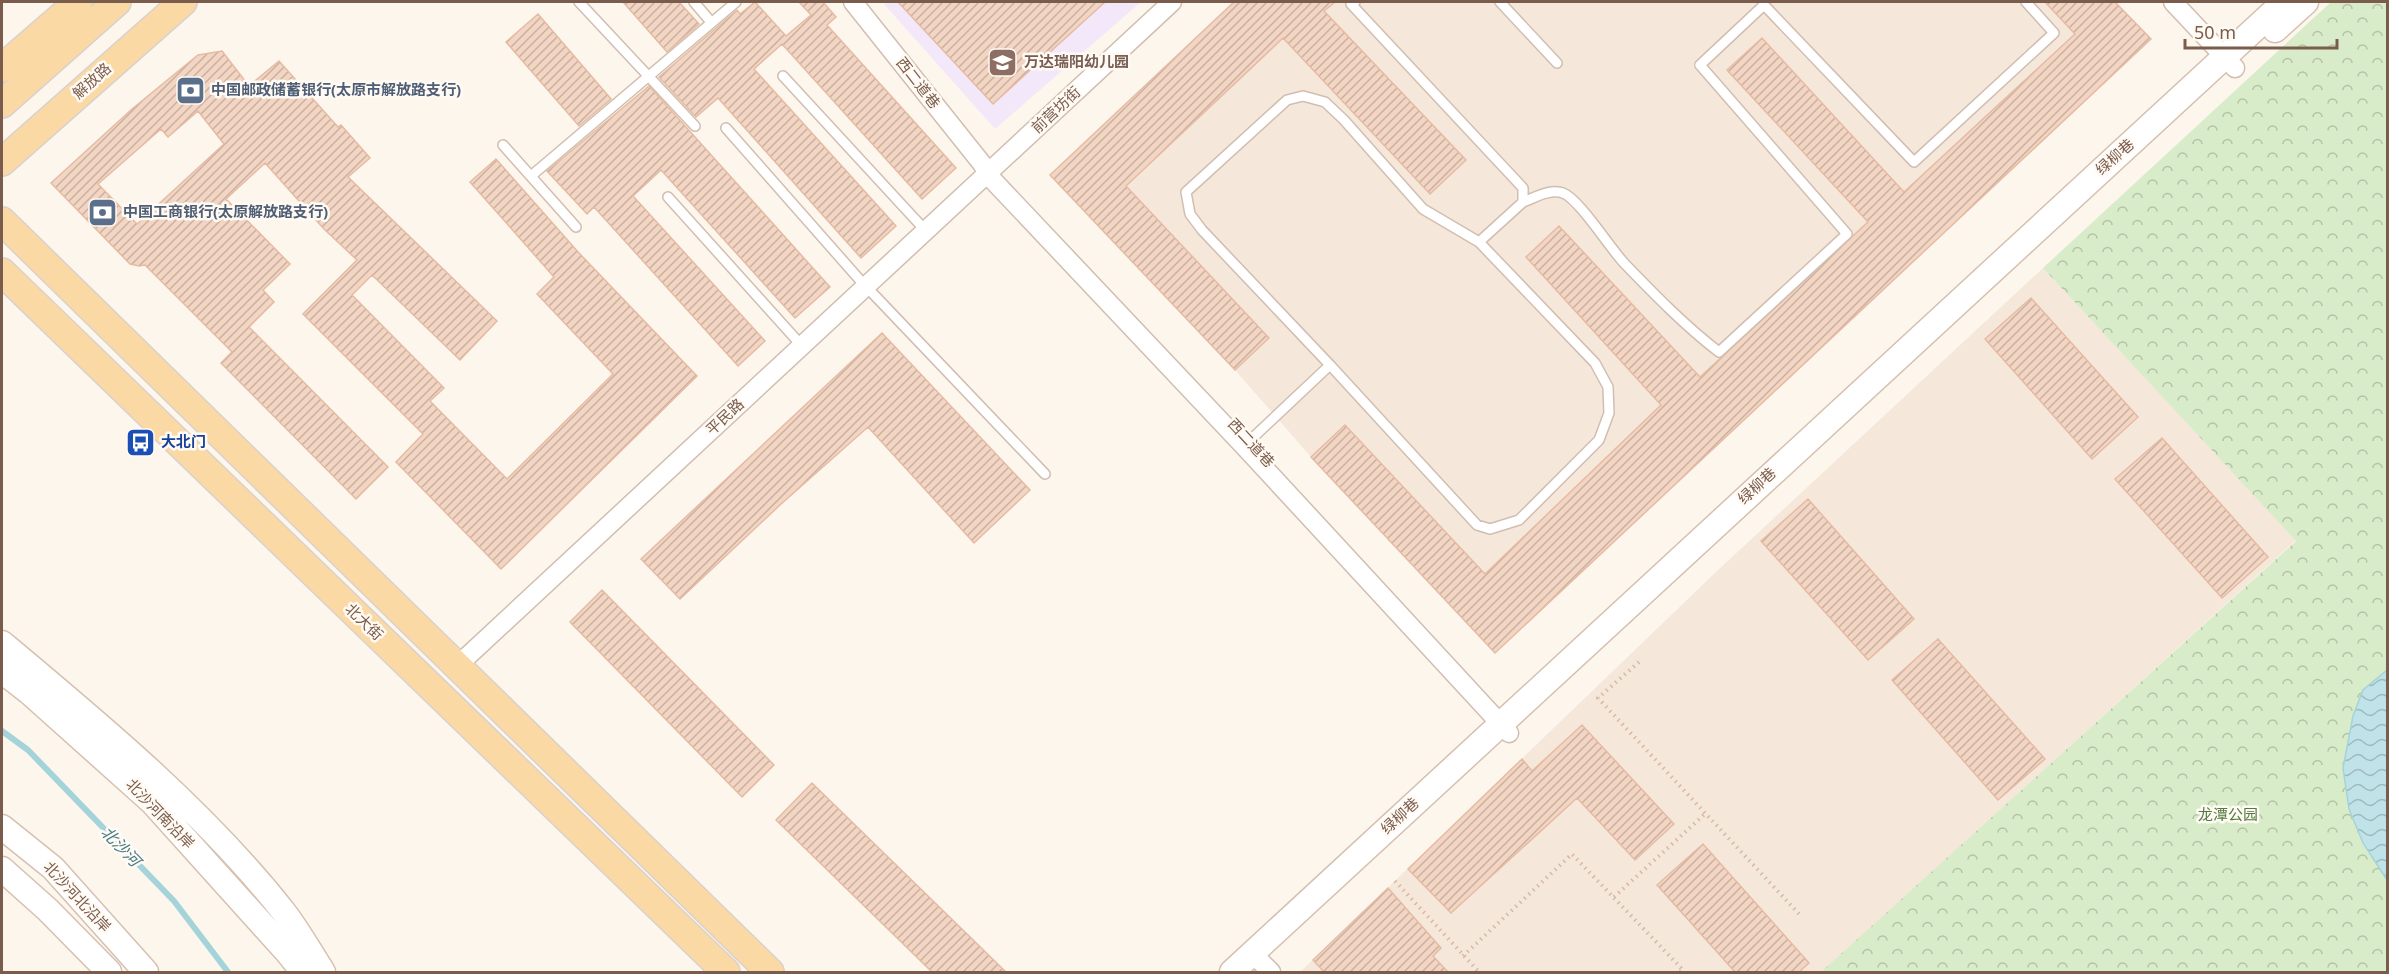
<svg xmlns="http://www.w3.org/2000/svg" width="2389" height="974" font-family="'Noto Sans','Noto Sans SC',sans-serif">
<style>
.residential{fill:#f5e8da}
.education{fill:#f3e8fa}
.park{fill:url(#park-crowns)}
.water{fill:url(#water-waves);stroke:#a5d3da;stroke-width:1.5}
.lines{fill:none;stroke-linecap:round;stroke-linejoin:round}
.stream{stroke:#a5d3da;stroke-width:6}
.building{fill:url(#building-hatch);stroke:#e6bba3;stroke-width:1.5;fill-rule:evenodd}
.lane-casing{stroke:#d1beb0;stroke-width:12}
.street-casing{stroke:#d1beb0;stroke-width:21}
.secondary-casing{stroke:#d6c0b0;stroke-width:27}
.primary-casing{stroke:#dad1cd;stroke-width:30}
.path{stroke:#d9b8a5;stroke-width:4;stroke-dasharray:1.5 4.5;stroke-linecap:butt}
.lane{stroke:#fff;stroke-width:9}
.street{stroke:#fff;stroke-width:18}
.secondary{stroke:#fff;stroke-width:24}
.primary{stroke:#fbd9a5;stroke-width:27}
.labels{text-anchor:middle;stroke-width:5;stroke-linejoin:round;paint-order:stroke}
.education-label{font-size:15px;font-weight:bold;fill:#785e54;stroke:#fffaf3;text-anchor:start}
.street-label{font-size:15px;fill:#7a5c4d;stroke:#fffaf3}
.service-label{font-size:15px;font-weight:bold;fill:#4e5e75;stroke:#fffaf3;text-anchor:start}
.transit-label{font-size:15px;font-weight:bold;fill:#164399;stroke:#fffaf3;text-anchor:start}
.park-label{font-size:15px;fill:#537a41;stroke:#fffaf3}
.water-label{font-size:16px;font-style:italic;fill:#437c86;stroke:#fffaf3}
</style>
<defs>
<pattern id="park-crowns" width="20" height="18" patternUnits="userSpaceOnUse" patternTransform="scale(1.5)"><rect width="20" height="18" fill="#d8ecc9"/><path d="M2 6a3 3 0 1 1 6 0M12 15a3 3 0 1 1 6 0" fill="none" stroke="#b4c2a5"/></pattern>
<pattern id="water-waves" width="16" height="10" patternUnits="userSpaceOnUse" patternTransform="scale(1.5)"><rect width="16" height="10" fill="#bfe3e8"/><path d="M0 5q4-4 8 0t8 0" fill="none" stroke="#a0bbbe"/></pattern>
<pattern id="building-hatch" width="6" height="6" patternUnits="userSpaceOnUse" patternTransform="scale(1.5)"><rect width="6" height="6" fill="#f3d5c3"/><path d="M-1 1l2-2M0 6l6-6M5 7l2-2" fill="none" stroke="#cab0a1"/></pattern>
</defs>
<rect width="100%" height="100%" fill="#fdf6ec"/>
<path class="residential" d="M1234 2H2115L2151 39 1495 653 1311 457 1235 370 1050 175Z
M2043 268 2296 540 1822 972H1300L1716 572Z"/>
<path class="education" d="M886 2H1141L995 129 884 4Z"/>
<path class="park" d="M2331 2H2387V972H1821L2296 541 2043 268Z"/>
<path class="water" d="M2387 670V880L2363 843 2349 809 2343 768 2353 716 2363 690Z"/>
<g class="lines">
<path class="stream" d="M2 731 28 750 174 901 228 972"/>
</g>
<path class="building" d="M623 2H679L699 24 667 52Z
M755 2 786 36 811 15 799 2H823L836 17 827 25 956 168 922 199 782 44 754 69 896 226 861 258 718 98 696 117 659 77 737 10 740 14Z
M898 2H1105L993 104Z
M1234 2H1335L1324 11 1466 160 1430 194 1283 38 1126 186 1269 338 1235 370 1050 175Z
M2045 2H2115L2151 39 1495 653 1311 457 1345 425 1485 574 1661 405 1526 257 1559 226 1700 377 1868 222 1727 70 1762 38 1904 192 2075 34Z
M538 14 611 99 579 126 506 42Z
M222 51 249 86 279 61 338 127 341 125 370 158 348 177 497 321 460 360 372 275 352 295 444 388 430 401 507 479 613 374 537 294 554 277 470 182 496 159 579 253 697 376 501 569 396 462 423 434 303 314 357 260 324 229 265 163 226 199 290 264 263 290 274 302 249 327 388 467 356 499 221 363 232 352 145 265 139 266 130 264 51 183 132 109 198 55ZM198 111 224 144 137 224 98 184 161 129 168 137Z
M649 86 830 287 795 318 661 170 633 196 765 341 738 366 594 207 587 214 547 171Z
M2031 298 2138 417 2092 459 1985 339Z
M882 333 1030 490 974 543 868 427 780 505 680 599 641 559Z
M2162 438 2268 557 2222 598 2115 479Z
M1808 499 1914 619 1868 660 1761 541Z
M602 590 774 765 742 797 570 622Z
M1938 639 2045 759 1998 800 1892 680Z
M1582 725 1674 824 1635 860 1577 798 1451 913 1408 869 1522 759 1532 771Z
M812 783 1006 972H932L776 820Z
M1703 844 1809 963 1799 972H1735L1657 885Z
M1388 888 1441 948 1433 956 1448 972H1324L1313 960Z"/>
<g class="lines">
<defs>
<path id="lane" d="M579 2 695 126
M694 2 711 22
M1355 2 1351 4 1523 188V202L1479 242
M1500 2 1557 63
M783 76 925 230
M726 128 859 279 1045 474
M503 145 576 227
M531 176 736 2
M668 197 802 346
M1523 202C1534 198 1551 188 1563 193 1579 199 1610 248 1624 263 1654 294 1685 326 1719 352L1847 234 1700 65 1764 5 1914 162 2054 33 2026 2
M1244 446 1330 365 1477 525 1490 529 1519 520 1599 440 1609 413 1608 387 1595 363 1479 242 1423 209 1344 120 1325 102 1303 96 1287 100 1186 192 1190 214 1202 230 1330 365"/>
<path id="street" d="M853 2 983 165 987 174 1244 446 1509 733
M2173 2 2235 68
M457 666 1172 2
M1252 953 1271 972"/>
<path id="secondary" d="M2275 30 2306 2
M2 643C99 724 204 811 283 911 298 930 310 952 323 972
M2 671 29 692 152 802 288 953 303 972
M2 827 53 868 146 972
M2 869 48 910 109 972
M1232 972 2284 2"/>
<path id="primary" d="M2 68 78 2
M2 104 117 2
M2 162 183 2
M2 221 770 972
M2 272 726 972"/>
</defs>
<use href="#lane" class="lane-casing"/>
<use href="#street" class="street-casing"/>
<use href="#secondary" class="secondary-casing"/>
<use href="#primary" class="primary-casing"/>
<path class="path" d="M1639 662 1598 698 1800 915
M1395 881 1479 972
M1614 897 1706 813
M1463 956 1572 854 1683 970 1680 972"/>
<use href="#lane" class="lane"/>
<use href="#street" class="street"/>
<use href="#secondary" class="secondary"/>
<use href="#primary" class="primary"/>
</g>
<defs>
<symbol id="school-square" viewBox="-11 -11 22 22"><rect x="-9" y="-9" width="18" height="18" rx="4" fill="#8d6e63" stroke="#fffaf3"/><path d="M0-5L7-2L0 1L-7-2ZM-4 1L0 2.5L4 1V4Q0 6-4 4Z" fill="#fff"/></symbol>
<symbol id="bank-square" viewBox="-11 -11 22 22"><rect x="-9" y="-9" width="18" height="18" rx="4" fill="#5c6f8a" stroke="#fffaf3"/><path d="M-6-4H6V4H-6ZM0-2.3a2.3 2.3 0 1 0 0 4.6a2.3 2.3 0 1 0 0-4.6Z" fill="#fff"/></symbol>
<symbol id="bus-square" viewBox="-11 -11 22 22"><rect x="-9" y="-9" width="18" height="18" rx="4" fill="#1a4fb4" stroke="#fffaf3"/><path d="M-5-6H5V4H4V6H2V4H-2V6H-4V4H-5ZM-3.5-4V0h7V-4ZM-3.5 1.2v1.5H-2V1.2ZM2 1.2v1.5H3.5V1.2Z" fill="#fff"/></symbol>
</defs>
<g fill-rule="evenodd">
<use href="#school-square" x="986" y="46" width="33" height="33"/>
<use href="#bank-square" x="174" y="74" width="33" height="33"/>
<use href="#bank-square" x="86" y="196" width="33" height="33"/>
<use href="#bus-square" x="124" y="426" width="33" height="33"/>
</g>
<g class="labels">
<g class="education-label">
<text x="1024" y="67">万达瑞阳幼儿园</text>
</g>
<g class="street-label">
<text transform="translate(92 81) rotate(-42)" y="5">解放路</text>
<text transform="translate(918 83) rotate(52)" y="5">西二道巷</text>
<text transform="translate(1056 110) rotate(-43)" y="5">前营坊街</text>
<text transform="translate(2115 157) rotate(-42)" y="5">绿柳巷</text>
<text transform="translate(725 417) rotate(-43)" y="5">平民路</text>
<text transform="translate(1251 443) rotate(47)" y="5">西二道巷</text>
<text transform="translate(1757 486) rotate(-43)" y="5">绿柳巷</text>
<text transform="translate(364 622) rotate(44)" y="5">北大街</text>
<text transform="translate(160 814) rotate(46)" y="5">北沙河南沿岸</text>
<text transform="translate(1400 816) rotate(-43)" y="5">绿柳巷</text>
<text transform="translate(77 897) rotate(47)" y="5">北沙河北沿岸</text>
</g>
<g class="service-label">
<text x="211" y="95">中国邮政储蓄银行(太原市解放路支行)</text>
<text x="123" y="217">中国工商银行(太原解放路支行)</text>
</g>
<g class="transit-label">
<text x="161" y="447">大北门</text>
</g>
<g class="park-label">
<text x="2228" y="820">龙潭公园</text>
</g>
<g class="water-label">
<text transform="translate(121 846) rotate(46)" y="6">北沙河</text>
</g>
</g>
<rect width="2389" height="974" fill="none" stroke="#7a5c4d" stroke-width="6"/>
<path d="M2185 39v9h152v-9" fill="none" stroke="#7a5c4d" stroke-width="3"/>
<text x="2194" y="39" font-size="18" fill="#7a5c4d" stroke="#fffaf3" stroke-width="4.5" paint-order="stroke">50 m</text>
</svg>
